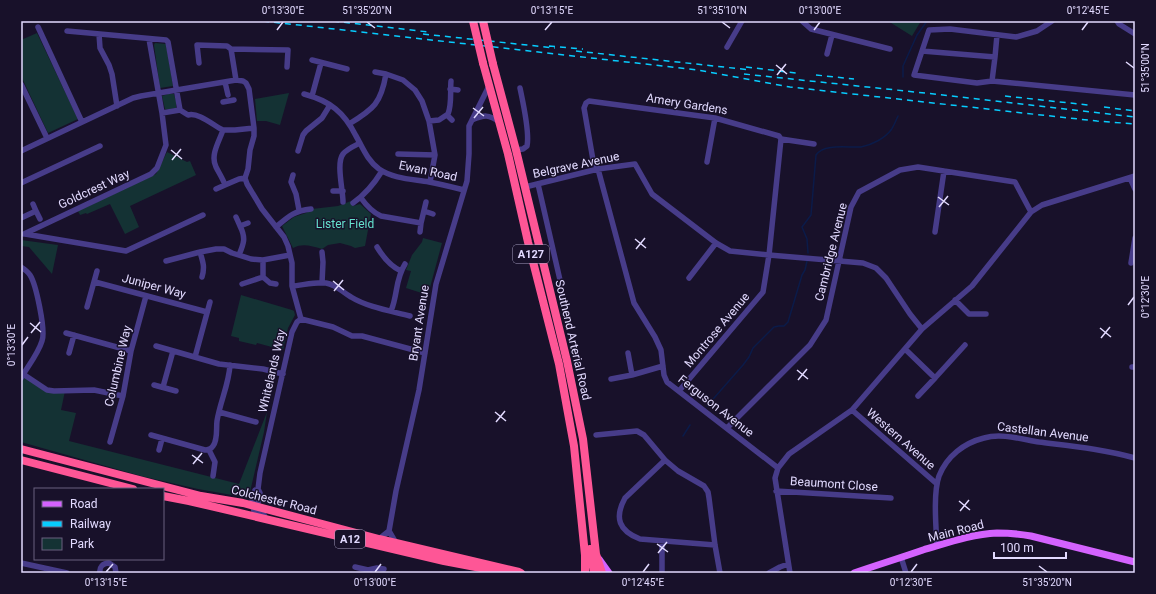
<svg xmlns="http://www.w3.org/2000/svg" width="1156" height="594" font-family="Roboto,sans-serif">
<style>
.green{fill:#143234}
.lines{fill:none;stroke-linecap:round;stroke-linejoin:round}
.stream{stroke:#0b1b49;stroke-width:1.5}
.minor{stroke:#473c89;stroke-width:5.5}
.major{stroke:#d462fe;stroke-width:7}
.highway{stroke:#fe5696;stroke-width:8}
.rail{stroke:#07ccfe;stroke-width:1.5;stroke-dasharray:6 5;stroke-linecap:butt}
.highway-bridge{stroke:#fe5696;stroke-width:8}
.ticks{fill:none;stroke:#e2daff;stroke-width:1.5}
.labels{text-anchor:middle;stroke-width:3;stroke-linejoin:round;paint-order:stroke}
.shield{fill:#18112a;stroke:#a59ebf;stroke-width:1}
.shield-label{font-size:11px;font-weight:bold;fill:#e2daff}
.street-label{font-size:12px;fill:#e2daff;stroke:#18112a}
.park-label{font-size:12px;fill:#65e1ce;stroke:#18112a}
.neatline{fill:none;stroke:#e2daff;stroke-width:1.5}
.ticks-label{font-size:10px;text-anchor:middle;fill:#e2daff}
</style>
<rect width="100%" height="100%" fill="#18112a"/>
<path class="green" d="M888 21H921L912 36Z
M37 33 78 119 48 133 21 76V40Z
M155 43 166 44 173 86 160 88 154 45Z
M289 93 280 125 266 121H257L255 99Z
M168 94H174L176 101V108L170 109H165L162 96Z
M167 152 187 162 190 161 196 175 130 206 139 227 125 234 110 204 87 214 86 213 80 215 78 211 156 174Z
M351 201 353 206 360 204 371 214 365 246 355 248 351 246 340 243 328 245 322 249C311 246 303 243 293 248L282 226 294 217 306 213 312 209 338 206Z
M423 238 442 243 428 295 406 288 411 271 406 270 412 255 422 242Z
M21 240 58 245 52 274 29 247 21 246Z
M241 295 292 310 294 311 295 315 288 328 283 350 257 343 256 345 239 341V338L231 336Z
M23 374 47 390 65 391 61 410 76 413 69 441 239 484 267 412 264 432 250 492 243 497 198 489 141 476 21 442V378Z"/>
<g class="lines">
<path class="stream" d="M903 77V66L917 35 927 21
M808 253 807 239 802 227 811 215 816 155C824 143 849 148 861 147 872 145 885 138 891 130 894 126 896 120 898 116
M707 406 743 365 749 357 753 348 774 327 779 326H784L788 322 802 275 805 270 807 261
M683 436 690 425"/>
<path class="minor" d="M802 21 811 29 890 49
M1117 21 1119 24 1135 34
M38 27 82 122
M67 31 166 40 168 42 180 110 162 113
M99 34 100 48 109 65 112 74 117 106
M997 35 995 57 922 51 929 30 950 29 1016 37 1037 31 1052 21
M727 47 742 21
M922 51 914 75 977 83 992 81
M827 54 832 35
M995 57 992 81 1135 95
M312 60 347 69
M199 63 197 45 227 46 231 49
M375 72 386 74 403 80 415 90 422 101 429 121 435 155 430 182
M236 80 231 49 288 50 287 67
M225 82 228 95
M21 84 47 138
M450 89 458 90
M304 94C330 101 344 112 356 136 363 148 367 160 379 169 394 179 411 179 429 182 440 184 452 187 464 190
M312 96 321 63
M223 102 234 100
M180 110 188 115C199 112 214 126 223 130
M447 115 452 120
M472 120C484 115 489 114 499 122
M429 121 439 120 448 114C452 104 450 92 451 81
M349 124C374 109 381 103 386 74
M781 139 814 144
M516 150 523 149 527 146C530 132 523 103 520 88
M21 151 133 98 141 96 236 80 243 81 246 83 249 89 254 128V136L250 150 248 169 245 178
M298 151 303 135 306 131 322 118 330 105
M398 154 435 155
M707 162 715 118
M293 175 291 182 296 194 299 210
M245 178 247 184 262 209 284 237 288 246 292 263V286L301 319
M245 178 239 179 225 185C223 179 219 173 216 167 210 155 219 142 223 130H235L254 128
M1130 178 1135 189
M21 183 100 146
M538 184 560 280
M525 187 598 169 635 164 652 194 716 243 730 251 769 255 863 263 876 268 886 278 910 314 922 329
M216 189 225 185
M333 191H343
M361 198C366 205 372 212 381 216L421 223
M343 202C343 190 336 163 343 154 347 149 354 146 360 143
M353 203C366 194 374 184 382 171
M33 204 36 211
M424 211 433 214
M236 217 240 226
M21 218 36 211 40 219
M276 227C289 216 294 211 311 209
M420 232 421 223 426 202
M935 232 944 171
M24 234 151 174 157 168 166 145 162 113 149 39
M25 234 126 251 203 215
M377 247C383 257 390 266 401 271
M200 252C203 262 205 267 202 277
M239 255C244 243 246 238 240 226L248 223
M263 260V277
M166 261 200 252 216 249H224L232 253 251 259 263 260 290 255
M1131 263 1135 238
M21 267C24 269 28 272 30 275 36 284 46 331 42 341 38 354 28 366 21 378
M689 278 716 243
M95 282 207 312
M322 283 323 262 322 252
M242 284 263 277 270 283 276 284
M292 286C303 285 315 282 326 283 337 285 342 292 351 297 367 307 391 311 410 316
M955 300 969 314H986
M87 307 97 271
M391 311C398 294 395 280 405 264
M301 319 333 327 352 336H362L425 353
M66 333 131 351
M156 346 219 364 263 369 283 374
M905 349 935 378 965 345
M69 353 74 335
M628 353 632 375 663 366
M195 357 210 302
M1132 367H1135
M23 374 47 390 54 391 94 390 123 396
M611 379 632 375
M154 385 176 391
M163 387 173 351
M679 391 763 292 769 255 781 139 779 136 715 118 589 101 586 103 584 108 593 160 598 169 634 303 655 337 661 350 664 375 667 382 778 468
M918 396 935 378
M852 410 937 484
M219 412 256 422
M727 428 810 345 826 320 839 261 851 207 859 192 900 170 918 167 1015 182 1031 212
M151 435 205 450C209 450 211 449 213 446 218 440 216 428 217 421 220 402 229 384 230 365
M596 435 637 431 644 435 665 460 678 471 704 486 708 492 709 498 715 545 720 573
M110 442 123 396 131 351 146 296
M159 450 162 439
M209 450 215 462 213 476
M665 460 625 498C614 518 619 531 640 539L715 545
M776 491 891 498
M253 506C251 500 253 496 255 490L258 489
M266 519 263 513 254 511 253 507 258 503 260 493 258 489 260 473 292 332 297 322 301 319
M389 531 396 543
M379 539 389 531 396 491 419 390 436 284 467 181 469 154V126L489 86
M937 546C936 527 933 493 939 476 947 456 964 443 984 438 1001 433 1021 439 1039 442 1071 446 1103 449 1135 458
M901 557 906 573
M21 563 67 573
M355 567 368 570 377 568 384 569
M100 573C99 567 103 563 109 563L115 567 116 573
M662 573V541
M769 573 780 567 788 564
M790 573 775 478 778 468 789 454 852 410 922 329 972 286 1031 212 1042 205 1135 176"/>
<path class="major" d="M599 559 609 573
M854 573C877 565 900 558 923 550 947 543 972 534 997 533 1009 533 1020 534 1031 536L1135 562"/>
<path class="highway" d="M483 63 508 154 528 242 559 364 574 446 585 555V573
M493 64 516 150 567 361 583 439 596 554 602 573
M21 449 201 496 243 503 379 539 519 572 521 573
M21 460 133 489
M163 496 189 501 444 561 502 572
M590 549 594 573"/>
<path class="rail" d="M263 21 698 70 790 87 1041 115 1097 121 1135 124
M333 21 428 32
M423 34 555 48
M549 46 583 49
M576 51 751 70
M746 67 796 73
M744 74 934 94 1135 117
M816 75 854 79
M1005 96 1088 105
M1104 107 1135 111"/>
<path class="highway-bridge" d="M473 21 483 63
M483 21 493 64"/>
</g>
<path class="ticks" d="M367 22 375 28M722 22 730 28M277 30 283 22M545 30 552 22M814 30 820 22M1082 30 1088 22M1126 62 1134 68M776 65 787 74M777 75 786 64M473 108 484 116M474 118 483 107M171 150 182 159M172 160 181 149M938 197 949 205M939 207 948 196M635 239 646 248M636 249 645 238M333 281 344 290M334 291 343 280M1128 305 1134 297M30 323 41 332M1100 328 1111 337M31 333 40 322M1101 338 1110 327M22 345 28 337M797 370 808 379M798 380 807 369M495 412 506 421M496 422 505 411M192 455 203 463M193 464 202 453M959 501 970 510M960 511 969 500M657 544 668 552M658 553 667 542M1039 566 1047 572M106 572 113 564M375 572 381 564M643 572 649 564M911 572 917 564"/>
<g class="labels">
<g class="shield">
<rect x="513" y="245" width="36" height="18" rx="3"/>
<rect x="335" y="530" width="30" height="18" rx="3"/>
</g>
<g class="shield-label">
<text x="531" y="258">A127</text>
<text x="350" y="543">A12</text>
</g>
<g class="street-label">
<text transform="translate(687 104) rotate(9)" y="4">Amery Gardens</text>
<text transform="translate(576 165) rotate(-12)" y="4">Belgrave Avenue</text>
<text transform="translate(428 171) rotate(12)" y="4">Ewan Road</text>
<text transform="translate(94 189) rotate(-25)" y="4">Goldcrest Way</text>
<text transform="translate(831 252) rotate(-76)" y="4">Cambridge Avenue</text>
<text transform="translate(154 286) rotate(15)" y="4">Juniper Way</text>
<text transform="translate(419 323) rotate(-81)" y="4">Bryant Avenue</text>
<text transform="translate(717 330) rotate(-50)" y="4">Montrose Avenue</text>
<text transform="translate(573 340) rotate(77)" y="4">Southend Arterial Road</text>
<text transform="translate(118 366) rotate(-77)" y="4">Columbine Way</text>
<text transform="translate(272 371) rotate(-77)" y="4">Whitelands Way</text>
<text transform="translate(716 406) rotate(38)" y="4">Ferguson Avenue</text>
<text transform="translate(1043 432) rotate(7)" y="4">Castellan Avenue</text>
<text transform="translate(901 439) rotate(41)" y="4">Western Avenue</text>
<text transform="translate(834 484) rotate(4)" y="4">Beaumont Close</text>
<text transform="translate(274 500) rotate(14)" y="4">Colchester Road</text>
<text transform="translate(956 531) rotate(-14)" y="4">Main Road</text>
</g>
<g class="park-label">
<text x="345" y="228">Lister Field</text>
</g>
</g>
<rect width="1156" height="594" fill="none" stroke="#18112a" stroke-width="44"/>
<rect x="34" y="488" width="130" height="72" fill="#18112a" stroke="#69617f"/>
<rect x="42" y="501" width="20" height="6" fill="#d462fe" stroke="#69617f"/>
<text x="70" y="508" font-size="12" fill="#e2daff">Road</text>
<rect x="42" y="521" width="20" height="6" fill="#07ccfe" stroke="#69617f"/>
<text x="70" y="528" font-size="12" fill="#e2daff">Railway</text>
<rect x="42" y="538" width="20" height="12" fill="#143234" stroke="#69617f"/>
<text x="70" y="548" font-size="12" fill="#e2daff">Park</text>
<path d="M994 552v6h72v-6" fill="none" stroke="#e2daff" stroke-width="2"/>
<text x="1000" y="552" font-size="12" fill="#e2daff" stroke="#18112a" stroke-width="3" paint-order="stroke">100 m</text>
<rect x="22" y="22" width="1112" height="550" class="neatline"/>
<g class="ticks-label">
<text x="283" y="14">0°13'30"E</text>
<text x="367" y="14">51°35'20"N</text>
<text x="552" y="14">0°13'15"E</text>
<text x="722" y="14">51°35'10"N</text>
<text x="820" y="14">0°13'00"E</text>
<text x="1088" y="14">0°12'45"E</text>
<text transform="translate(1145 68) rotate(-90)" y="4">51°35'00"N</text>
<text transform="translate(1145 297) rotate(-90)" y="4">0°12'30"E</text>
<text transform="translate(11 345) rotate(-90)" y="4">0°13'30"E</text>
<text x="106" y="586">0°13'15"E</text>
<text x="375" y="586">0°13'00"E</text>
<text x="643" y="586">0°12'45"E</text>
<text x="911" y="586">0°12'30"E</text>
<text x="1047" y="586">51°35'20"N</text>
</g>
</svg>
